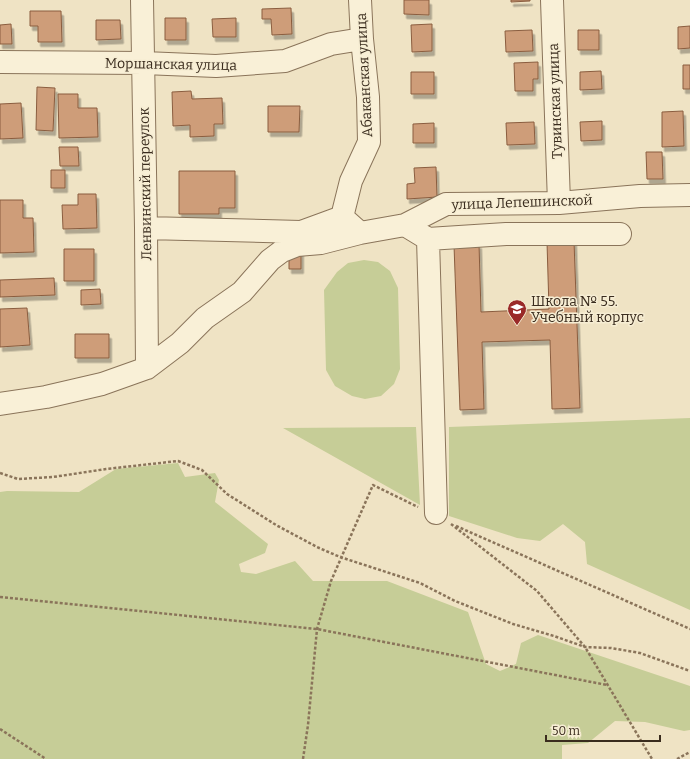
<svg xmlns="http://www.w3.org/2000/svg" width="690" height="759" font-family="Bitter,serif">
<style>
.green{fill:#c6cd97}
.building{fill:#ce9d79;stroke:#8a5d3f;filter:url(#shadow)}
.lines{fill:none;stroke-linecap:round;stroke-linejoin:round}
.minor-casing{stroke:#8a745a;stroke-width:24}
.path{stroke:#8a745a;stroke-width:2.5;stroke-dasharray:3 2;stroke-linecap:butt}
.minor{stroke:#f9f0d7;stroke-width:22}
.labels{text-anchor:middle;stroke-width:3;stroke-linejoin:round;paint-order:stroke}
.street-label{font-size:14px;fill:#3a2c1e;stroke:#f6edd3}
.poi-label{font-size:14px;fill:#3a2c1e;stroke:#f6edd3;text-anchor:start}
</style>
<defs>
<filter id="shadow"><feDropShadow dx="2.5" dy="4.5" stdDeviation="0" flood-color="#0004"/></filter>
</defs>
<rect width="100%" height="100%" fill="#efe3c4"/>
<path class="green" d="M364 260 378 262 390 271 398 288 400 369 394 384 381 396 365 399 352 396 335 386 326 370 324 290 337 272 348 263Z
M690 418V610L587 564 585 542 563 524 540 541 517 538 449 516V427Z
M416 427 420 505 283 428Z
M178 463 185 477 215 473 219 480 215 502 268 544 265 553 239 564 241 572 256 574 295 561 313 581H387L468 612 486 664 500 671 516 664 521 643 538 635 690 686V730L684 731 645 722 615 721 588 743 562 745V759H0V492L7 491 79 492 116 469Z"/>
<path class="building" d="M404 0H429V15L404 14Z
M511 0H530V1L511 2Z
M291 8 292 34 272 35 271 19H262V9Z
M30 11H61L62 42H38V26H30Z
M165 18H186V40H165Z
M236 18V37H213L212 19Z
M96 20H120L121 39 96 40Z
M11 24 12 44H0V25Z
M432 24V51L412 52 411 25Z
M690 26V48L678 49V27Z
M532 30 533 51 506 52 505 31Z
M578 30H599V50H578Z
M538 62V79H533V91H515L514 63Z
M683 65H690V89H683Z
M601 71 602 89 580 90V72Z
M411 72H434V94H411Z
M37 87 55 88 53 131 36 130Z
M191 91 192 99 222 98 223 124H214V136L190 137V125L173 126 172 92Z
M58 94H78V108H97L98 137 59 138Z
M21 103 23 138 0 139V104Z
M268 106H300L299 132H268Z
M683 111 684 146 662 147V112Z
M602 121V140L581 141 580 122Z
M534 122 535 144 507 145 506 123Z
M434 123V143H413V124Z
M59 147H78L79 166H60Z
M646 152H662L663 179H647Z
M436 167 437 197 407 199V184L415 183 414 168Z
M51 170H65V188H51Z
M179 171H235V208H219V214H179Z
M78 194H96L97 228 63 229 62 205H78Z
M0 200H23V218H33L34 252 0 253Z
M574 241 580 408 552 409 550 340 482 342 484 409 460 410 454 245 479 244 481 312 549 309 547 242Z
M64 249H94V281H64Z
M289 251H301V269H289Z
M54 278 55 295 0 297V280Z
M100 289 101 304 81 305V290Z
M27 308 30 345 0 347V309Z
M75 334H109V358H75Z"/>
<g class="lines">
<defs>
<path id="minor" d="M142 0 146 228 147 368
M552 0 559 203
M0 62 144 63 216 66 285 61 331 44 362 39
M342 217 360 233 405 225 446 204 559 203 640 196 690 195
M342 217 351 181 369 142 368 97 362 39 360 0
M405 225 428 239 436 513
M146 228 301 232 342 217
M428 239 506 234H620
M0 404 46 397 102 384 147 368 180 343 205 318 242 292 270 260 282 251 297 245 321 243 360 233"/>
</defs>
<use href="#minor" class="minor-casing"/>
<path class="path" d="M0 473 18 479 53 477 106 469 178 461 202 470 227 494 276 525 317 547 340 557 420 583 455 601 513 624 554 636 585 647 611 648 640 653 690 671
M451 524 537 591 585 647 652 759
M456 526 690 629
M0 597 317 629 607 685
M0 729 46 759
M303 759 308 725 317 629 331 581 373 485 418 507
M677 759 690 752"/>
<use href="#minor" class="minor"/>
</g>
<defs>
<symbol id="school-pin" viewBox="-11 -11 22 30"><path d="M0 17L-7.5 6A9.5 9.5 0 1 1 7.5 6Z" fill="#9a2928" stroke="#f6edd3"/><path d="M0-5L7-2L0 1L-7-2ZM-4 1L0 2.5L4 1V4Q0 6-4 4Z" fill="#fff"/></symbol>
</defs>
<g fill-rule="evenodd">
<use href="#school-pin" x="506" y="298" width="22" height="30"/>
</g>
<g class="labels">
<g class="street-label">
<text transform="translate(171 64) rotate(1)" y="5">Моршанская улица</text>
<text transform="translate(364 75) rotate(-93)" y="5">Абаканская улица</text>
<text transform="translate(555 101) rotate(-92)" y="5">Тувинская улица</text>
<text transform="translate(145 184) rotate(-91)" y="5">Ленвинский переулок</text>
<text transform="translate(522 202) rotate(-2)" y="5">улица Лепешинской</text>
</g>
<g class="poi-label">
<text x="531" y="306">Школа № 55.<tspan x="531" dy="16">Учебный корпус</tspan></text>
</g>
</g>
<path d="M546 735v6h114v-6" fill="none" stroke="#3a2c1e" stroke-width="2"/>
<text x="552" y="735" font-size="12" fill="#3a2c1e" stroke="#f6edd3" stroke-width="3" paint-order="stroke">50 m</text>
</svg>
